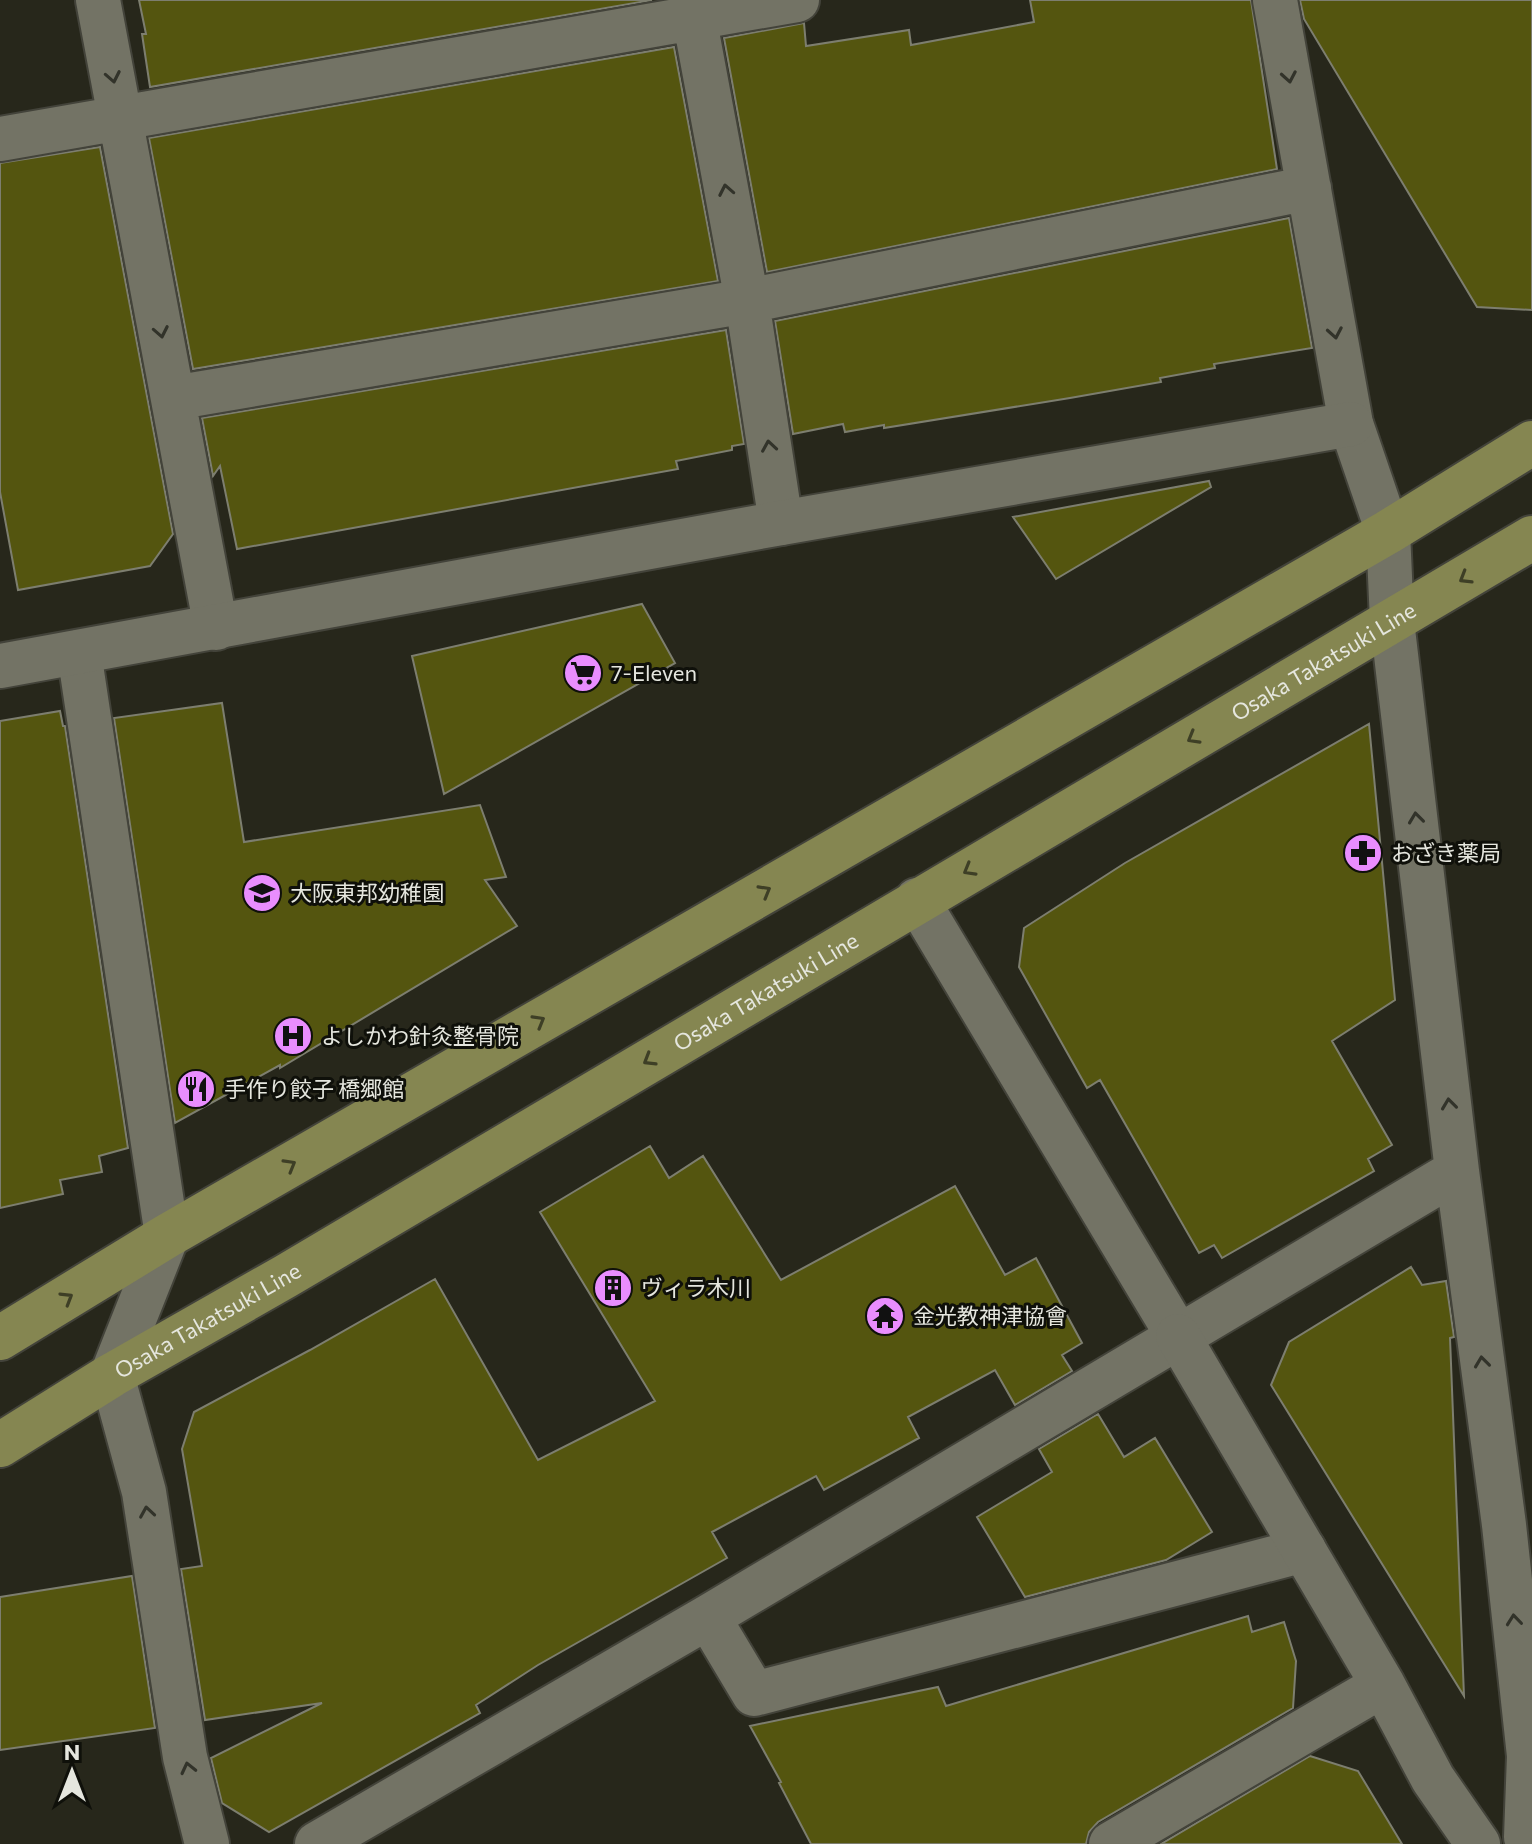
<svg xmlns="http://www.w3.org/2000/svg" width="1532" height="1844" font-family="Commissioner,'Noto Sans JP',sans-serif">
<style>
.building{fill:#54550f;stroke:#7d7e6f;stroke-width:2}
.lines{fill:none;stroke-linecap:round;stroke-linejoin:round}
.street-casing{stroke:#43433a;stroke-width:48}
.secondary-casing{stroke:#43433a;stroke-width:48}
.primary-casing{stroke:#43433a;stroke-width:48}
.street{stroke:#737365;stroke-width:44}
.secondary{stroke:#737365;stroke-width:44}
.primary{stroke:#858651;stroke-width:44}
.oneway{stroke:#32332a}
.oneway2{stroke:#3e3f26}
.labels{text-anchor:middle;stroke-width:6;stroke-linejoin:round;paint-order:stroke}
.street-label{font-size:22px;fill:#e5e6de;stroke:#0f100a}
.poi-label{font-size:22px;fill:#e5e6de;stroke:#0f100a;text-anchor:start}
</style>
<rect width="100%" height="100%" fill="#27271b"/>
<path class="building" d="M139 0H652L150 87 142 34H146Z
M1030 0H1251L1277 169 767 272 724 38 804 23 806 46 909 30 911 45 1034 22Z
M1300 0H1532V310L1477 307 1304 19Z
M674 47 718 281 193 369 149 138Z
M100 147 173 534 150 566 18 590 0 492V163Z
M1289 218 1312 348 1214 364 1215 368 1160 378 1161 382 1070 398 884 428V425L845 432 843 424 793 434 775 321Z
M726 330 744 444 732 446V450L676 461 678 469 237 549 220 466 213 476 202 418Z
M1209 481 1211 487 1056 579 1013 517Z
M642 604 675 663 444 794 412 656Z
M222 703 244 842 480 805 506 877 485 880 517 926 280 1068V1065L175 1123 114 718Z
M60 711 63 726H65L128 1148 99 1156 102 1172 60 1180 63 1194 0 1208V721Z
M1369 724 1395 1000 1332 1041 1392 1145 1368 1159 1374 1171 1222 1258 1214 1245 1199 1253 1100 1080 1087 1088 1019 967 1024 928 1125 863Z
M650 1146 669 1178 703 1156 781 1280 955 1186 1005 1275 1036 1258 1082 1343 1062 1355 1072 1371 1015 1405 995 1370 908 1417 919 1438 824 1490 816 1476 712 1532 727 1558 538 1665 476 1705 480 1713 269 1832 222 1803 211 1758 322 1703 205 1720 181 1569 202 1566 182 1449 194 1412 310 1350 435 1279 538 1460 655 1401 540 1212Z
M1411 1267 1422 1285 1446 1281 1454 1337 1450 1338 1464 1696 1271 1385 1289 1342Z
M1098 1414 1124 1457 1155 1438 1212 1532 1166 1560 1025 1597 977 1517 1052 1472 1039 1449Z
M132 1576 155 1728 0 1750V1597Z
M1248 1616 1252 1632 1284 1622 1296 1661 1293 1708 1098 1822 1089 1832 1086 1844H811L779 1783 781 1782 750 1726 938 1687 946 1706Z
M1310 1756 1358 1771 1402 1844H1161Z"/>
<g class="lines">
<defs>
<path id="street" d="M98 0 216 628
M691 0 747 301 781 523
M1275 0 1351 424 1388 532 1392 621 1457 1171 1504 1525 1529 1756 1526 1837
M0 139 797 0
M173 398 747 301 1309 188
M79 652 167 1236 112 1375 144 1492 185 1757 207 1844
M917 900 1178 1336
M708 1617 754 1694 1304 1550
M317 1844 708 1617 1457 1171"/>
<path id="secondary" d="M0 666 781 523 1351 424
M1178 1336 1383 1685 1433 1779 1478 1844
M1111 1844 1383 1685"/>
<g id="primary">
<path d="M0 1338 167 1236 1388 532 1532 443"/>
<path id="s1" d="M0 1445 112 1375 286 1276 1532 538"/>
</g>
</defs>
<use href="#street" class="street-casing"/>
<use href="#secondary" class="secondary-casing"/>
<use href="#primary" class="primary-casing"/>
<use href="#street" class="street"/>
<use href="#secondary" class="secondary"/>
<use href="#primary" class="primary"/>
</g>
<defs><path id="oneway-chevron" d="M-2-3.5L2.5 0L-2 3.5" fill="none" stroke-width="1.6" stroke-linecap="round" stroke-linejoin="round" transform="scale(2)"/></defs>
<g class="oneway">
<use href="#oneway-chevron" transform="translate(113 77) rotate(79)"/>
<use href="#oneway-chevron" transform="translate(1289 77) rotate(80)"/>
<use href="#oneway-chevron" transform="translate(726 190) rotate(-101)"/>
<use href="#oneway-chevron" transform="translate(161 332) rotate(79)"/>
<use href="#oneway-chevron" transform="translate(1335 333) rotate(80)"/>
<use href="#oneway-chevron" transform="translate(769 446) rotate(-99)"/>
<use href="#oneway-chevron" transform="translate(1416 818) rotate(-97)"/>
<use href="#oneway-chevron" transform="translate(1449 1104) rotate(-97)"/>
<use href="#oneway-chevron" transform="translate(1482 1362) rotate(-97)"/>
<use href="#oneway-chevron" transform="translate(147 1512) rotate(-99)"/>
<use href="#oneway-chevron" transform="translate(1514 1620) rotate(-96)"/>
<use href="#oneway-chevron" transform="translate(188 1768) rotate(-103)"/>
</g>
<g class="oneway2">
<use href="#oneway-chevron" transform="translate(1465 578) rotate(149)"/>
<use href="#oneway-chevron" transform="translate(1193 738) rotate(150)"/>
<use href="#oneway-chevron" transform="translate(969 870) rotate(150)"/>
<use href="#oneway-chevron" transform="translate(765 891) rotate(-30)"/>
<use href="#oneway-chevron" transform="translate(539 1021) rotate(-30)"/>
<use href="#oneway-chevron" transform="translate(649 1060) rotate(149)"/>
<use href="#oneway-chevron" transform="translate(290 1165) rotate(-30)"/>
<use href="#oneway-chevron" transform="translate(67 1298) rotate(-31)"/>
</g>
<defs>
<symbol id="supermarket-disc" viewBox="-11 -11 22 22"><circle r="9.5" fill="#e98dfe" stroke="#0f100a"/><path d="M-6-5.5h2.5l.6 2H6L4.5 2H-2.5L-4.4-4H-6ZM-1.5 3.2a1.3 1.3 0 1 0 .1 0ZM3 3.2a1.3 1.3 0 1 0 .1 0Z" fill="#111"/></symbol>
<symbol id="pharmacy-disc" viewBox="-11 -11 22 22"><circle r="9.5" fill="#e98dfe" stroke="#0f100a"/><path d="M-2-6h4v4h4v4h-4v4h-4v-4h-4v-4h4Z" fill="#111"/></symbol>
<symbol id="school-disc" viewBox="-11 -11 22 22"><circle r="9.5" fill="#e98dfe" stroke="#0f100a"/><path d="M0-5L7-2L0 1L-7-2ZM-4 1L0 2.5L4 1V4Q0 6-4 4Z" fill="#111"/></symbol>
<symbol id="hospital-disc" viewBox="-11 -11 22 22"><circle r="9.5" fill="#e98dfe" stroke="#0f100a"/><path d="M-5-5h3v3.5h4V-5h3V5h-3V1.5h-4V5h-3Z" fill="#111"/></symbol>
<symbol id="restaurant-disc" viewBox="-11 -11 22 22"><circle r="9.5" fill="#e98dfe" stroke="#0f100a"/><path d="M-5-6h1v4h1v-4h1v4h1v-4h1v5L-1.5 .5V6h-2V.5L-5-1ZM5-6V6H3V1.5H1.5Q1.5-4 5-6Z" fill="#111"/></symbol>
<symbol id="building-disc" viewBox="-11 -11 22 22"><circle r="9.5" fill="#e98dfe" stroke="#0f100a"/><path d="M-4-6H4V6H1V3H-1V6H-4ZM-2.5-4.3h1.7v1.8h-1.7ZM.8-4.3h1.7v1.8H.8ZM-2.5-1h1.7V.8h-1.7ZM.8-1h1.7V.8H.8Z" fill="#111"/></symbol>
<symbol id="temple-disc" viewBox="-11 -11 22 22"><circle r="9.5" fill="#e98dfe" stroke="#0f100a"/><path d="M0-6L5-2H3V0L6.5 2.5H4V6H1.5V3h-3V6H-4V2.5H-6.5L-3 0V-2H-5Z" fill="#111"/></symbol>
</defs>
<g fill-rule="evenodd">
<use href="#supermarket-disc" x="561" y="651" width="44" height="44"/>
<use href="#pharmacy-disc" x="1341" y="831" width="44" height="44"/>
<use href="#school-disc" x="240" y="871" width="44" height="44"/>
<use href="#hospital-disc" x="271" y="1014" width="44" height="44"/>
<use href="#restaurant-disc" x="174" y="1067" width="44" height="44"/>
<use href="#building-disc" x="591" y="1266" width="44" height="44"/>
<use href="#temple-disc" x="863" y="1294" width="44" height="44"/>
</g>
<g class="labels">
<g class="street-label">
<text dy="8" stroke="none"><textPath href="#s1" startOffset="1538">Osaka Takatsuki Line</textPath></text>
<text dy="8" stroke="none"><textPath href="#s1" startOffset="890">Osaka Takatsuki Line</textPath></text>
<text dy="8" stroke="none"><textPath href="#s1" startOffset="242">Osaka Takatsuki Line</textPath></text>
</g>
<g class="poi-label">
<text x="611" y="681">7-Eleven</text>
<text x="1391" y="861">おざき薬局</text>
<text x="290" y="901">大阪東邦幼稚園</text>
<text x="321" y="1044">よしかわ針灸整骨院</text>
<text x="224" y="1097">手作り餃子 橋郷館</text>
<text x="641" y="1296">ヴィラ木川</text>
<text x="913" y="1324">金光教神津協會</text>
</g>
</g>
<g transform="translate(72 1772)" stroke="#0f100a" stroke-width="6" paint-order="stroke">
<path d="M0-6L14 30L0 20L-14 30Z" fill="#e5e6de"/>
<text y="-12" font-size="22" font-weight="bold" text-anchor="middle" fill="#e5e6de">N</text>
</g>
</svg>
